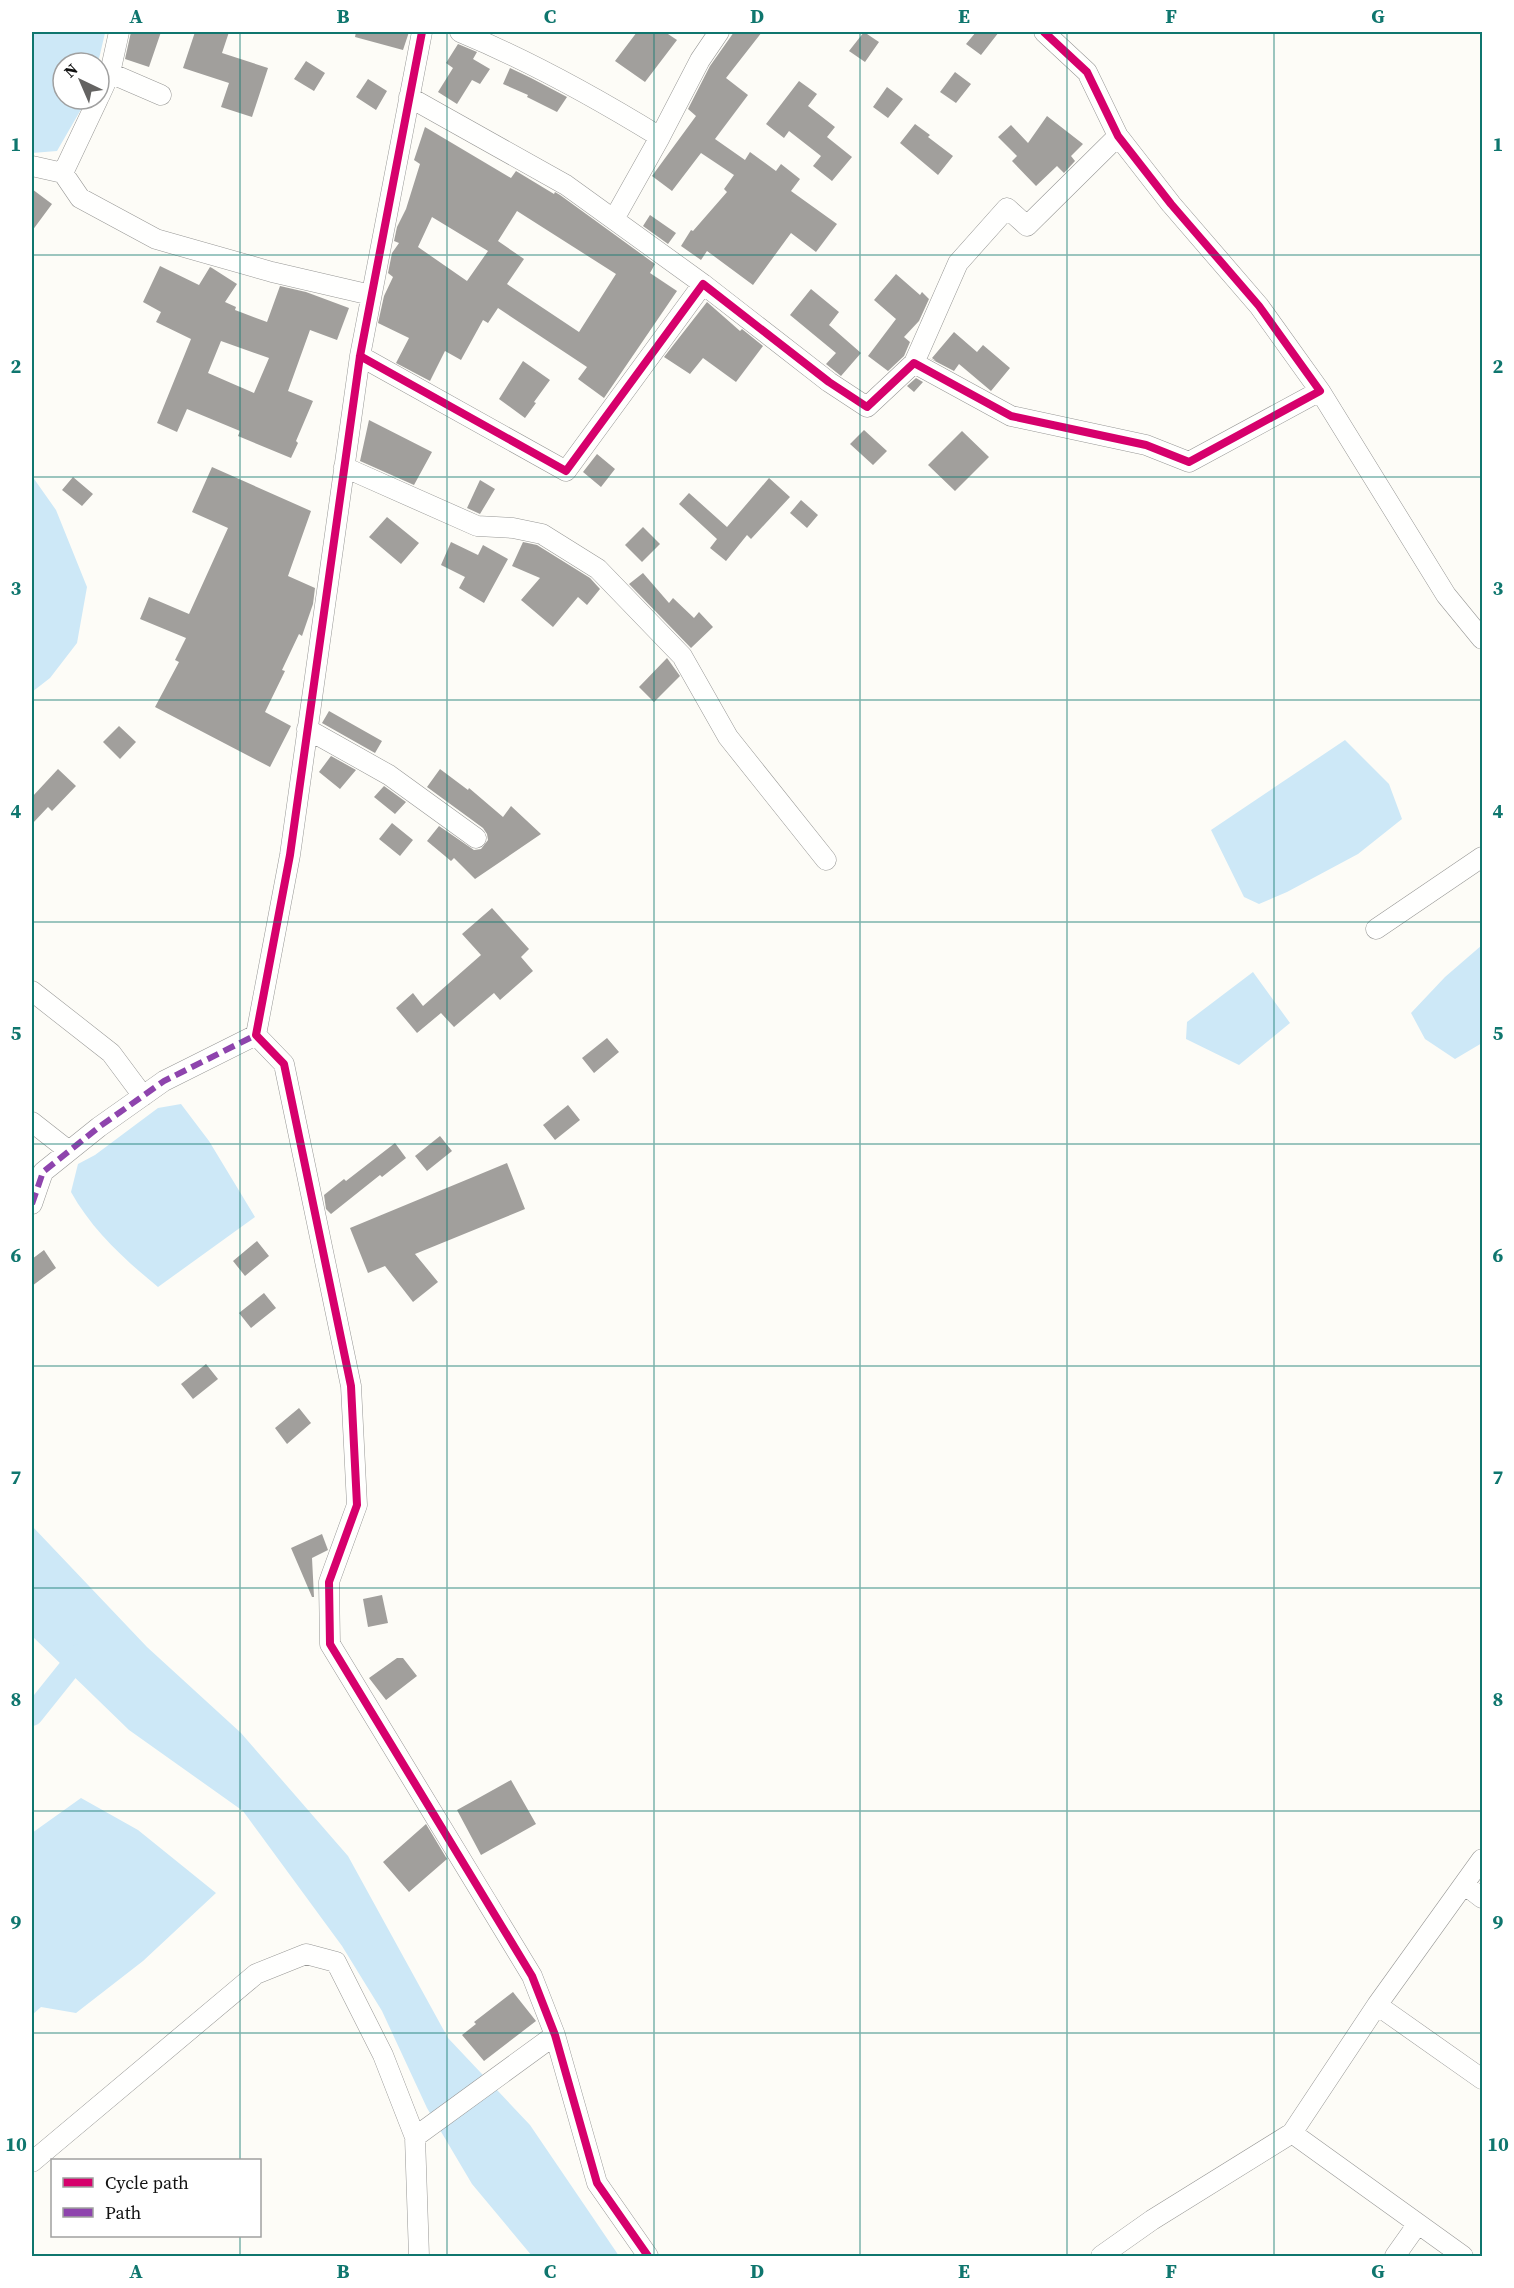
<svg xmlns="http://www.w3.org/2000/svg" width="1514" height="2288" font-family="'Source Serif 4',serif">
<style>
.water{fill:#cde8f7}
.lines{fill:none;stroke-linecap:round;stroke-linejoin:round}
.canal{stroke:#cde8f7;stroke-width:22}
.building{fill:#a19f9c;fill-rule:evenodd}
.minor-casing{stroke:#979795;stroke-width:21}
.minor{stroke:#fffffe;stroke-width:20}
.quiet{stroke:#8e44ad;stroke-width:6;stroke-dasharray:12 6;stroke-linecap:butt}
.cycleway-casing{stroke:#fff;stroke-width:11}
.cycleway{stroke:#d6006c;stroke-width:8}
.grid{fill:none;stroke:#0f766e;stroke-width:1.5;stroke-opacity:0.55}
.neatline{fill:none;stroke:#0f766e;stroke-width:2}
.grid-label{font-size:20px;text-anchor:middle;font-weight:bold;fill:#0f766e}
</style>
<rect width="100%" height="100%" fill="#fdfcf7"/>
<path class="water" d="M32 32H104L105 33 98 63H63V99H87L57 151 32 153Z
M32 476 56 510 87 587 77 643 50 678 32 692Z
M1345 740 1389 784 1402 819 1358 854 1287 892 1259 904 1244 897 1211 830Z
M1482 945V1043L1455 1059 1425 1039 1411 1013 1445 977Z
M1253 972 1290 1023 1239 1065 1186 1039 1187 1022Z
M181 1104 209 1141 255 1217 158 1287C125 1260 92 1230 71 1192L78 1164 95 1155 158 1108Z
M32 1526 147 1647 241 1733 348 1856 448 2038 530 2125 619 2256H532L472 2184 427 2108 382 2011 342 1946 243 1811 129 1730 32 1636Z
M81 1798 138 1830 216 1893 143 1961 76 2013 41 2007 32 2015V1833Z"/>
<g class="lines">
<path class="canal" d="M32 1715 80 1655"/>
</g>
<path class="building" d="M131 32H161L149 67 125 59Z
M195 32H229L222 53 268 68 252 117 221 107 229 83 183 68Z
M356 32H409L403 50 355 37Z
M637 32H665L677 40 645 82 615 61Z
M734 32H762L726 78 748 95 715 139 745 160 750 152 776 171 781 164 800 179 791 191 837 224 816 252 791 233 753 285 707 251 701 260 681 246 691 230 693 231 727 192 724 189 734 175 701 153 672 191 652 176 696 116 688 109 710 66Z
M864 32 879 42 865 62 849 51Z
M976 32H999L981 55 966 44Z
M458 44 477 52 473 59 490 69 480 84 472 80 457 104 438 92 453 68 446 63Z
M306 61 325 73 314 91 294 79Z
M510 68 531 78 567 97 557 112 527 97 528 95 503 84Z
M955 72 971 84 956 103 940 92Z
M368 79 387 91 376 110 356 97Z
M799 81 817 94 808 106 835 127 827 137 852 157 832 181 813 166 821 156 789 131 784 138 766 124Z
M887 87 903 99 888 118 873 107Z
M1047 116 1083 144 1071 156 1075 161 1064 173 1057 166 1036 186 1012 161 1017 156 998 137 1011 125 1028 143Z
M915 124 930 135 928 137 953 156 938 175 900 143Z
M425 127 511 178 516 171 554 194 555 192 560 195 655 264 650 273 677 291 604 398 578 379 587 367 498 308 488 323 483 320 461 360 445 351 430 381 396 363 409 338 378 323 384 296 393 277 388 273 392 253 399 243 394 241 397 227 406 209 420 164 414 160ZM517 211 616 274 579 332 507 284 524 259 498 241ZM432 217 488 251 467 281 418 247Z
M32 189 52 204 32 231Z
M650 215 676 233 668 244 643 226Z
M160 266 199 285 210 267 212 268 237 284 225 302 236 307 235 310 267 322 280 286 306 292 349 308 337 340 310 330 288 391 313 401 296 441 298 443 291 458 238 436 240 431 187 409 177 432 157 423 191 339 156 322 161 312 143 302ZM221 341 269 358 254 393 208 373Z
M896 274 920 295 922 292 929 299 919 321 904 337 910 342 904 356 888 371 868 356 896 319 874 300Z
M811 289 839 312 829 325 861 353 841 376 826 364 836 353 790 315Z
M707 302 740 331 742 329 763 346 736 382 703 358 690 374 664 357Z
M954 332 977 352 983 345 1010 368 991 391 959 364 954 371 929 358 936 361 932 358Z
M523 361 550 380 534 402 536 403 525 418 499 399Z
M916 378 923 382 914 392 907 386Z
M369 420 432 452 414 485 360 461Z
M864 430 887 451 873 465 850 444Z
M962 431 989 457 955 491 928 465Z
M597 454 615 469 601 487 583 472Z
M212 467 311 511 288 576 315 588 313 604 302 636 299 634 282 670 285 671 265 712 291 726 270 767 155 707 179 662 175 660 186 638 140 619 149 597 189 614 228 528 192 512Z
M73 477 93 494 82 506 62 490Z
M769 478 790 497 751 539 747 535 726 561 710 548 717 539 679 504 689 493 727 527Z
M480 480 495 489 480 514 467 508Z
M801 500 818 515 807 528 790 513Z
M387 517 419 543 401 564 369 537Z
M643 527 660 544 642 562 625 545Z
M451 542 478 555 483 545 508 559 484 603 459 588 465 577 441 565Z
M523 542 537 545 590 578 600 589 587 605 578 597 553 627 521 600 540 578 512 566Z
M643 573 669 603 673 598 694 618 699 612 713 627 691 648 629 584Z
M667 658 680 676 654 702 639 687Z
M329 711 382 741 375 753 322 723Z
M119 726 136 742 120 759 103 742Z
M331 756 356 770 340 789 319 772Z
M58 769 76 786 52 811 48 807 32 824V797Z
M440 769 468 790 469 788 503 817 511 806 541 834 475 879 454 858 451 861 427 841 439 826 474 850 481 849 488 840 487 834 483 828 427 787Z
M384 786 406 802 395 814 374 797Z
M392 823 413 840 400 856 379 839Z
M492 908 529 949 521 957 533 971 500 1000 494 993 454 1027 441 1013 417 1033 396 1008 413 993 423 1006 481 955 462 934Z
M607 1038 619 1052 594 1073 582 1058Z
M568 1105 580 1120 555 1140 543 1125Z
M440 1136 452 1151 427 1171 415 1156Z
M395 1143 406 1158 382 1177 380 1175 331 1214 326 1209 324 1195 344 1179 346 1181Z
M507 1163 525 1209 415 1254 438 1282 413 1302 385 1266 368 1273 350 1228Z
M257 1241 269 1256 245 1276 233 1261Z
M44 1250 56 1268 32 1286V1259Z
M264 1293 276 1308 251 1328 239 1313Z
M206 1364 218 1379 193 1399 181 1384Z
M299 1408 311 1423 287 1444 275 1428Z
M322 1534 328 1550 312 1558 314 1597H312L291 1548Z
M382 1595 388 1623 368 1627 363 1599Z
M397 1658H403L417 1676 386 1700 369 1678Z
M511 1780 536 1824 481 1855 457 1810Z
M426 1824 447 1859 409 1892 383 1862Z
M513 1992 536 2021 484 2061 462 2035 476 2024 474 2022Z"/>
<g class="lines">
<defs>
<path id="minor" d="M422 32 360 356 290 855 256 1035 284 1064 351 1386 357 1505 329 1582 330 1644 532 1976 555 2035 597 2183 648 2256
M460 32C530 61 595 97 660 137L614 219
M110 73 161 95
M99 97 110 73 119 32
M409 97 566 185 703 284
M660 137 700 60 719 32
M32 166 63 173 80 198 156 239 272 272 371 295
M63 173 98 99
M360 356 566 471 703 284 829 382 867 407 914 363 1011 416 1146 445 1189 462 1320 391 1259 306 1171 204 1118 136 1087 72 1044 32
M914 363 958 263 1007 208 1027 226 1118 136
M1320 391 1446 595 1482 639
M344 467 477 526 513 528 542 534 598 569 682 656 728 737 826 860
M307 729 389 775 476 838
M1376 929 1482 857
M32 991 111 1053 143 1096
M32 1122 69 1151
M32 1204 43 1172 99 1127 164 1081 256 1035
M1465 1885 1482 1898
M1377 2005 1482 2079
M415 2137 555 2035
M32 2162 256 1974 306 1954 336 1962 383 2055 415 2137 419 2256
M1101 2256 1152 2220 1292 2133
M1395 2256 1417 2225
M1463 2256 1292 2133 1377 2005 1482 1859"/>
</defs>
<use href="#minor" class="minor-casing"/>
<use href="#minor" class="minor"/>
<path class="quiet" d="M32 1204 43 1172 99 1127 164 1081 256 1035"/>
<defs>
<path id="cycleway" d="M422 32 360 356 290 855 256 1035 284 1064 351 1386 357 1505 329 1582 330 1644 532 1976 555 2035 597 2183 648 2256
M360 356 566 471 703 284 829 382 867 407 914 363 1011 416 1146 445 1189 462 1320 391 1259 306 1171 204 1118 136 1087 72 1044 32"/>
</defs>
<use href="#cycleway" class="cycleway-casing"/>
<use href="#cycleway" class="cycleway"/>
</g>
<path class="grid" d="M240 32V2160M447 32V2256M654 32V2256M860 32V2256M1067 32V2256M1274 32V2256M32 255H1482M32 477H1482M32 700H1482M32 922H1482M32 1144H1482M32 1366H1482M32 1588H1482M32 1811H1482M32 2033H1482M240 2236V2256"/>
<rect width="1514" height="2288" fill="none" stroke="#ffffff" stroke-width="66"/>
<rect x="51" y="2159" width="210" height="78" fill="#ffffff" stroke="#a0a0a0" stroke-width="1.5"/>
<rect x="63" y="2178" width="30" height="9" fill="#d6006c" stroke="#a0a0a0" stroke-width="1.5"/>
<text x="105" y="2189" font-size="18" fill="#111111">Cycle path</text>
<rect x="63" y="2208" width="30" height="9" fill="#8e44ad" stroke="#a0a0a0" stroke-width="1.5"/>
<text x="105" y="2219" font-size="18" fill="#111111">Path</text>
<g transform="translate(81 81) rotate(316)"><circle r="28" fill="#ffffff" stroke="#a0a0a0" stroke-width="1.5"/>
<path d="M0-4.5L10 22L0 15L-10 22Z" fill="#646362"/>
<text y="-9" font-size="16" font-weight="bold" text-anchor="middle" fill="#111111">N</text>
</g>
<rect x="33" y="33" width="1448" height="2222" class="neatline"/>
<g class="grid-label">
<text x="136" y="23">A</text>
<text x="343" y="23">B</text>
<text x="550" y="23">C</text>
<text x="757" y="23">D</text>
<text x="964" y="23">E</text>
<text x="1171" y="23">F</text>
<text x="1378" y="23">G</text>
<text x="16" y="151">1</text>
<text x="1498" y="151">1</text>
<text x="16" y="373">2</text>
<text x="1498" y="373">2</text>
<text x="16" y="595">3</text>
<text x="1498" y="595">3</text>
<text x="16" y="818">4</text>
<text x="1498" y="818">4</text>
<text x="16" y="1040">5</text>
<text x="1498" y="1040">5</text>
<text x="16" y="1262">6</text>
<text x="1498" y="1262">6</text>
<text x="16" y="1484">7</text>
<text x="1498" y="1484">7</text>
<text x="16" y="1706">8</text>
<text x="1498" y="1706">8</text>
<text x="16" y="1929">9</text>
<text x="1498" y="1929">9</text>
<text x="16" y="2151">10</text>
<text x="1498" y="2151">10</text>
<text x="136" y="2278">A</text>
<text x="343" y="2278">B</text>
<text x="550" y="2278">C</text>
<text x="757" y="2278">D</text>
<text x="964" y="2278">E</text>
<text x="1171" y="2278">F</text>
<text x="1378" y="2278">G</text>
</g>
</svg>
